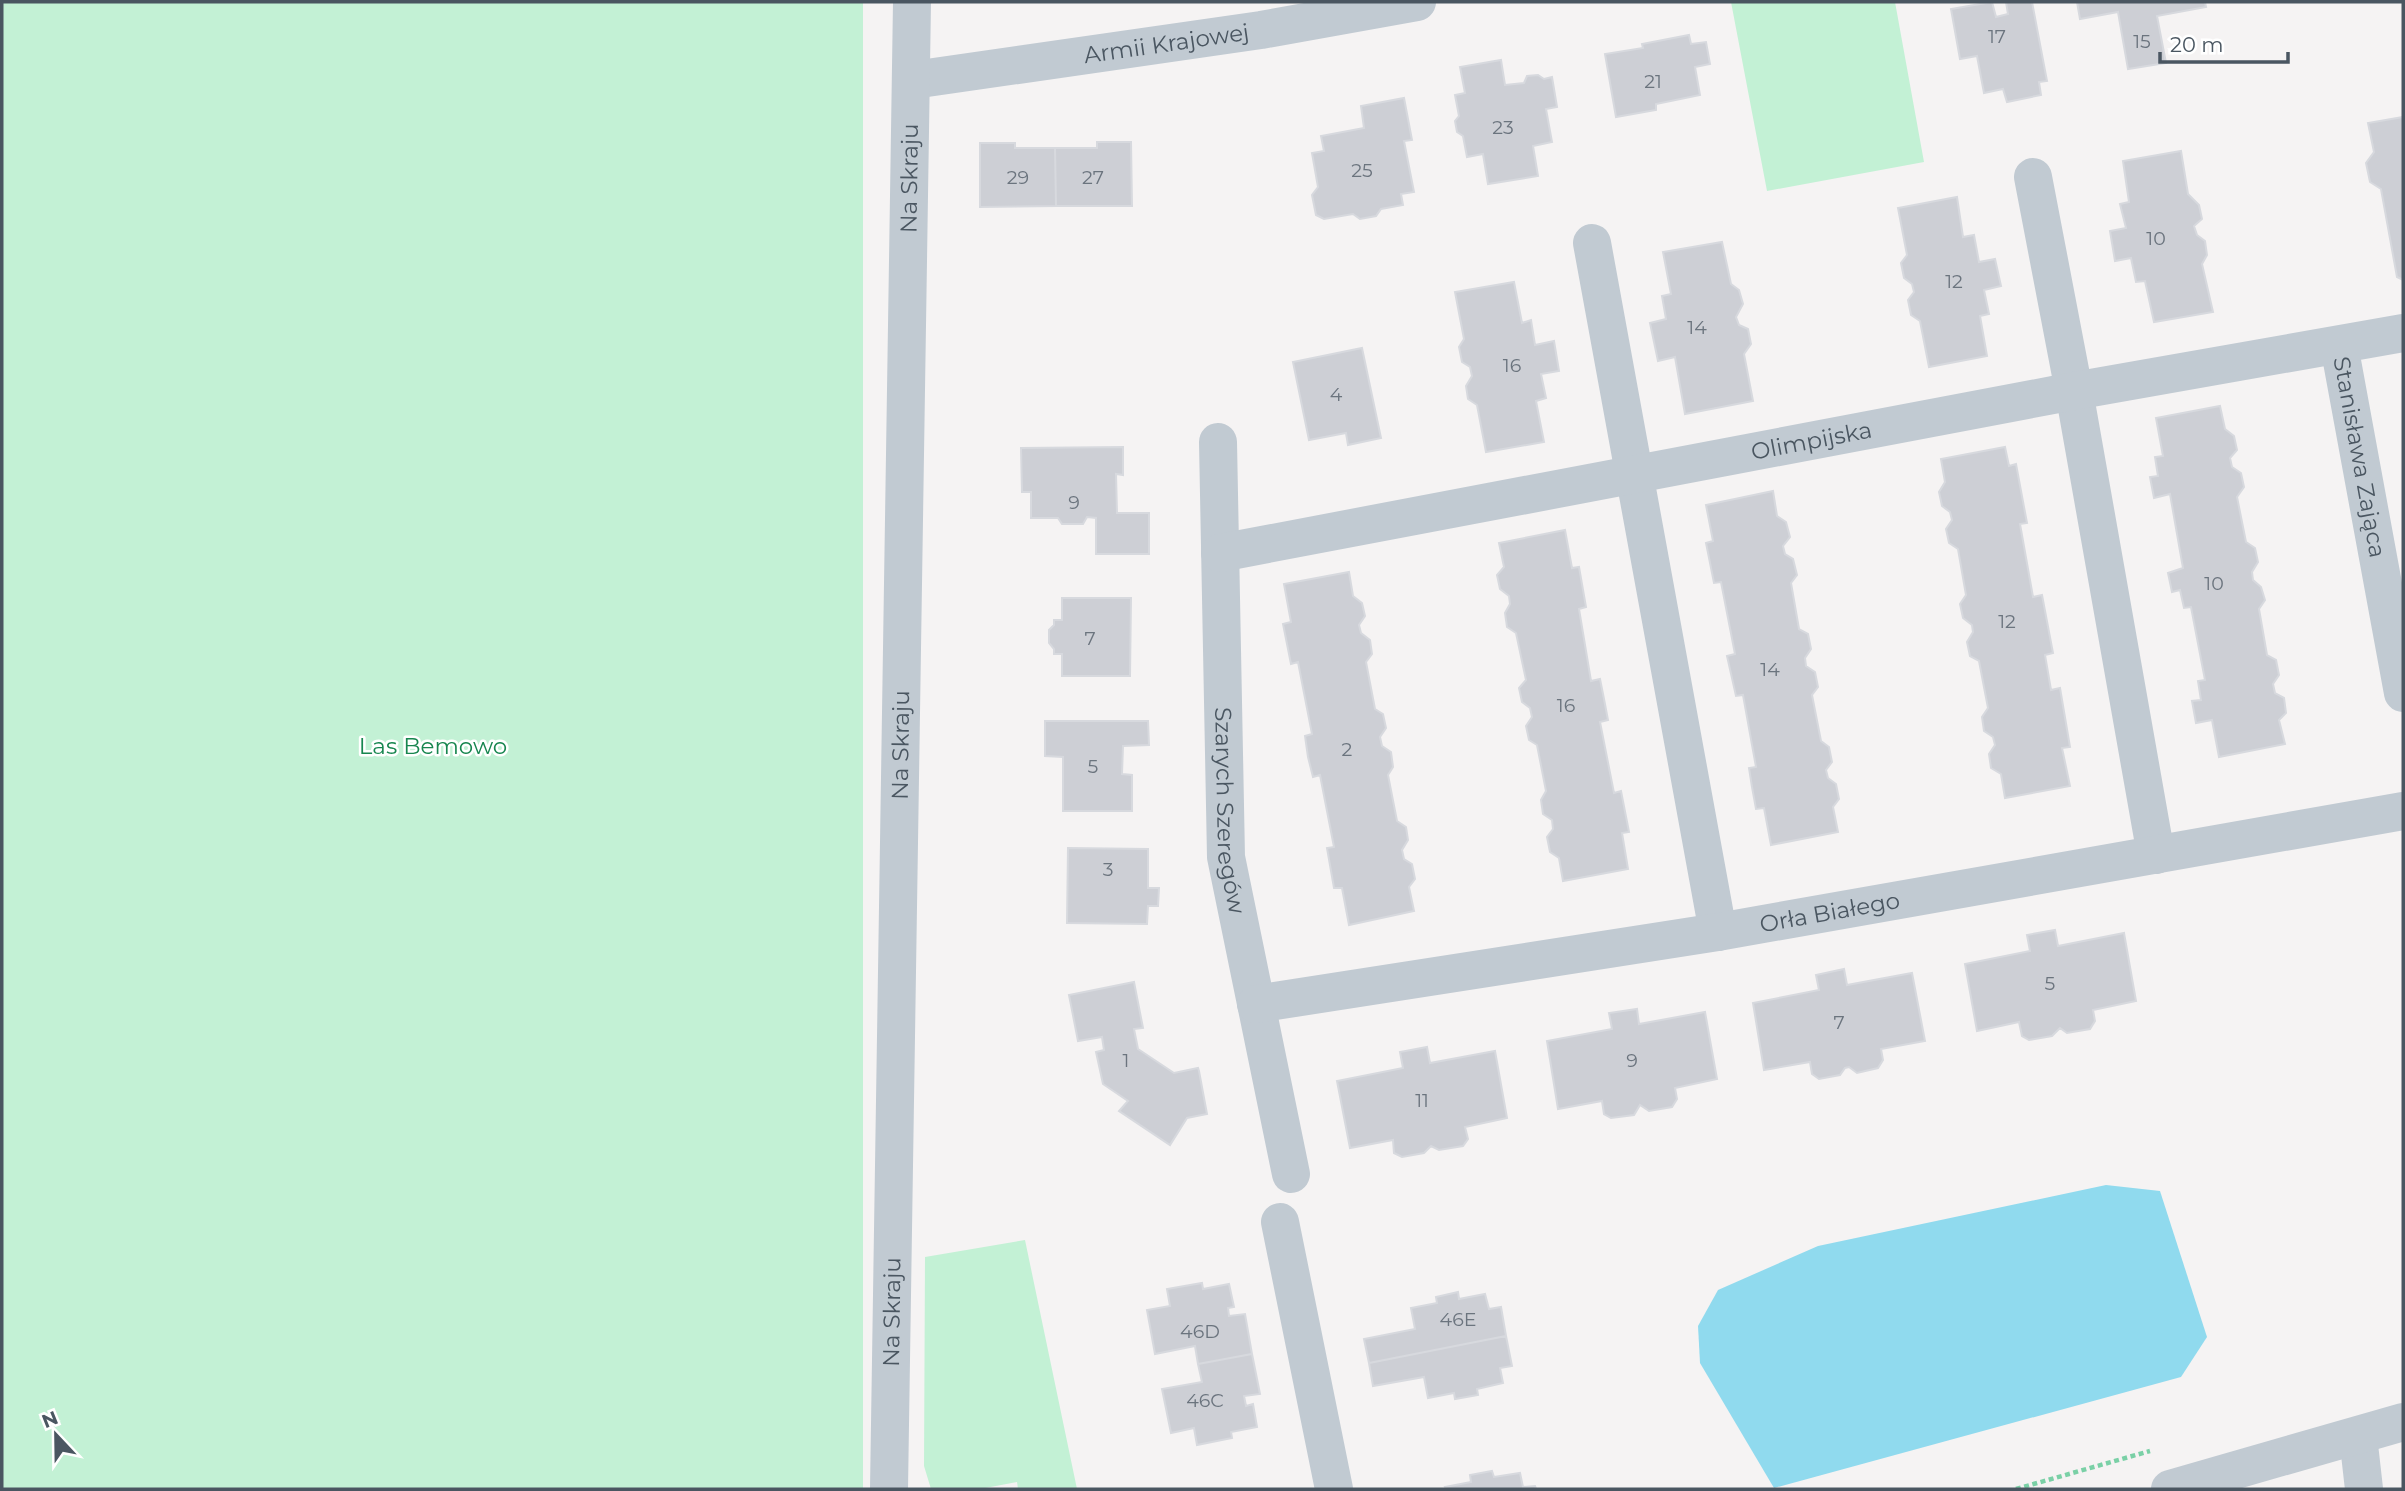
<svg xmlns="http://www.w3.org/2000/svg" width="2405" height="1491" font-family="Montserrat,sans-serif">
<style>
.green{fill:#c3f1d5}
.water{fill:#90daee}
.building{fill:#cdcfd5;stroke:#d7d9de;stroke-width:2}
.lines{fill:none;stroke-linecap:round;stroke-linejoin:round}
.path{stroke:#7ad0a6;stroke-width:4.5;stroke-dasharray:5 3.5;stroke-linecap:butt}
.minor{stroke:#c1cad2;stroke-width:38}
.labels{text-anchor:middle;stroke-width:5;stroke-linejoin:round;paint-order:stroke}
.number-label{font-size:19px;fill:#6b747e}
.street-label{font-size:23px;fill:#4a5661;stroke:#fff}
.park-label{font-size:23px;fill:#17864f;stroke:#fff}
</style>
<rect width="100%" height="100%" fill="#f5f3f3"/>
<path class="green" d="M2 2H863V1489H2Z
M1731 2H1895L1924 162 1767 191Z
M1025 1240 1077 1489H1018L1017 1482 980 1489H931L924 1466 925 1257Z"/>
<path class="water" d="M2106 1185 2160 1191 2207 1337 2181 1377 1774 1488 1700 1363 1698 1326 1718 1290 1818 1246Z"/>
<path class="building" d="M1992 2 1996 17 2008 14 2006 2H2032L2047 81 2039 82 2041 95 2007 102 2003 89 1984 93 1977 56 1960 59 1951 9Z
M2077 2H2205L2206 7 2157 16 2166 63 2128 69 2118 12 2080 19Z
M1689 35 1691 44 1706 42 1710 64 1695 67 1700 95 1656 104V110L1616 117 1605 54 1643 48 1642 44Z
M1501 60 1505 85 1524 83 1527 76 1538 75 1544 79 1552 77 1557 107 1546 109 1552 142 1533 146 1538 176 1488 184 1483 154 1467 157 1463 136 1457 132 1455 121 1459 116 1455 95 1465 93 1460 67Z
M1404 98 1412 140 1404 141 1414 192 1401 194 1403 205 1381 209 1376 216 1360 219 1353 214 1324 219 1316 215 1312 195 1318 187 1312 153 1324 151 1321 136 1364 128 1361 106Z
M2403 117V280L2397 277 2381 189 2370 182 2366 163 2374 152 2368 123Z
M1097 142H1131L1132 206H1056L1055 148H1097Z
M980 143H1015V148H1055L1056 206 980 207Z
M2181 151 2188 194 2199 205 2202 219 2194 226 2197 235 2205 241 2207 255 2202 264 2213 312 2154 322 2145 281 2136 282 2131 258 2115 261 2110 231 2126 228 2120 204 2129 202 2123 161Z
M1957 197 1963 237 1974 235 1979 262 1995 259 2001 286 1984 290 1989 314 1980 316 1987 356 1929 367 1920 321 1911 315 1908 300 1914 292 1912 284 1904 278 1901 263 1907 255 1898 208Z
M1722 242 1731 284 1739 290 1743 304 1736 317 1739 325 1748 329 1751 344 1744 354 1753 401 1685 414 1675 357 1658 361 1650 323 1666 319 1662 296 1671 294 1663 252Z
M1514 282 1522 323 1531 320 1535 345 1554 341 1559 371 1541 374 1546 398 1536 401 1544 442 1486 452 1477 405 1468 399 1466 386 1472 376 1470 367 1462 362 1459 347 1464 339 1455 292Z
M1362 348 1381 438 1348 445 1346 433 1309 440 1293 362Z
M2220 406 2225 429 2234 436 2237 450 2230 458 2232 467 2241 473 2244 487 2237 497 2246 542 2255 548 2258 562 2252 572 2253 580 2261 587 2265 600 2259 609 2267 655 2276 660 2279 675 2273 684 2275 693 2284 698 2286 713 2279 720 2285 744 2219 757 2212 720 2196 723 2192 701 2201 700 2198 681 2205 680 2191 607 2184 608 2180 590 2172 592 2168 573 2183 568 2170 494 2154 498 2150 477 2158 476 2155 457 2163 456 2156 418Z
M1123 447V475L1116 474 1117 513H1149V554H1096V518L1087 517 1083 524H1062L1058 518H1031V492H1022L1021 448Z
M2005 447 2009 466 2016 464 2027 523 2020 524 2033 597 2042 595 2053 653 2045 655 2051 690 2060 688 2070 747 2062 748 2070 786 2005 798 2001 774 1991 768 1989 754 1995 745 1993 737 1984 731 1982 717 1988 708 1979 661 1970 656 1967 642 1973 632 1972 625 1963 618 1960 604 1966 595 1958 549 1949 543 1946 529 1952 520 1950 512 1942 506 1939 492 1945 482 1941 459Z
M1773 491 1777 516 1786 522 1790 537 1783 546 1785 554 1793 559 1797 575 1791 583 1799 629 1808 634 1811 649 1805 658 1806 666 1815 672 1818 687 1812 695 1821 741 1829 747 1832 762 1826 770 1828 778 1836 784 1839 799 1833 807 1838 832 1771 845 1764 808 1756 809 1752 787 1749 768 1756 767 1743 695 1736 696 1727 656 1735 654 1721 582 1714 583 1706 543 1713 541 1706 505Z
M1565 530 1572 568 1579 567 1586 607 1579 609 1591 681 1600 679 1604 699 1608 720 1600 722 1614 793 1621 791 1629 832 1622 833 1628 869 1563 881 1559 858 1550 852 1547 837 1553 829 1552 820 1543 814 1541 800 1546 791 1537 745 1529 740 1526 726 1532 717 1530 708 1522 702 1519 688 1526 680 1516 633 1507 627 1505 613 1510 604 1509 596 1500 589 1497 575 1504 567 1499 543Z
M1349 572 1353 596 1362 603 1365 616 1359 625 1361 633 1370 640 1372 654 1366 662 1375 709 1383 714 1386 728 1380 737 1382 746 1391 752 1393 767 1388 775 1397 821 1406 827 1408 840 1402 850 1404 859 1412 864 1415 879 1409 887 1414 911 1349 925 1342 888H1334L1327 848 1334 847 1320 775 1313 777 1308 757 1305 736 1312 734 1298 662 1291 664 1283 624 1291 622 1284 584Z
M1062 598H1131L1130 676H1062V654H1054V649L1049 643V630L1054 625V620H1062Z
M1045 721H1148L1149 745 1123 746 1122 774 1132 775V811H1063V757L1045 756Z
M1068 848 1148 849V888H1159L1158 906H1148L1147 924 1067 923Z
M2055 930 2058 946 2124 933 2136 1001 2093 1010 2095 1021 2090 1029 2067 1033 2060 1028 2052 1036 2029 1040 2022 1036 2019 1022 1977 1031 1965 964 2030 951 2027 935Z
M1844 969 1847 985 1912 973 1925 1041 1881 1049 1883 1060 1878 1068 1857 1073 1849 1067 1845 1068 1840 1075 1819 1079 1812 1074 1810 1062 1764 1070 1753 1003 1819 990 1816 975Z
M1134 982 1143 1028 1134 1029 1138 1049 1174 1073 1198 1068 1199 1071 1207 1114 1187 1118 1170 1145 1119 1111 1128 1101 1103 1084 1096 1052 1104 1050 1102 1037 1078 1041 1069 995Z
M1637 1009 1639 1024 1705 1012 1717 1079 1675 1088 1677 1099 1672 1107 1649 1111 1640 1105 1634 1115 1611 1118 1604 1114 1602 1101 1558 1109 1547 1041 1612 1029 1609 1013Z
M1427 1047 1430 1063 1495 1051 1507 1118 1465 1127 1468 1139 1463 1146 1439 1150 1431 1146 1424 1153 1402 1157 1394 1153 1393 1140 1350 1148 1337 1081 1403 1068 1400 1052Z
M1202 1283 1203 1289 1229 1284 1234 1307 1228 1308 1229 1316 1245 1314 1252 1354 1198 1364 1195 1346 1155 1354 1147 1310 1170 1306 1167 1289Z
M1458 1292 1459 1299 1485 1294 1489 1309 1501 1307 1506 1336 1369 1363 1364 1339 1415 1329 1411 1308 1437 1303 1436 1297Z
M1506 1336 1512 1366 1500 1368 1503 1383 1477 1389 1478 1395 1455 1399 1454 1393 1428 1398 1424 1377 1373 1386 1369 1363Z
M1252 1354 1260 1394 1244 1396 1246 1406 1253 1404 1257 1427 1231 1432 1232 1438 1197 1445 1194 1428 1171 1433 1162 1389 1202 1382 1198 1364Z
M1492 1471 1494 1477 1520 1473 1523 1487 1535 1486 1536 1489H1446L1445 1487 1471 1482 1470 1475Z"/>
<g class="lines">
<path class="path" d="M2016 1489 2150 1451"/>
<g class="minor">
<path id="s1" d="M913 80 1261 30 1417 2"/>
<path d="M2033 177 2074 391 2156 855"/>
<path d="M1592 243 1718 932"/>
<path id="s2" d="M2339 345 2403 693"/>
<path id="s3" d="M1218 442 1226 857 1291 1174"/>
<path id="s4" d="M1220 553 2074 391 2403 333"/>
<path id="s5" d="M1256 1004 1718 932 2403 811"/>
<path d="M1280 1222 1334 1489"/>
<path d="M2358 1436 2364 1489"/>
<path id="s6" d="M889 1489 912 2"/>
<path d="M2170 1489 2403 1422"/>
</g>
</g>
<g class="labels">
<g class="number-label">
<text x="1997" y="43">17</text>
<text x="2142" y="48">15</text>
<text x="1653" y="88">21</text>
<text x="1503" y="134">23</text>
<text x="1362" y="177">25</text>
<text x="1018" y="184">29</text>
<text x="1093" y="184">27</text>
<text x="2156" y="245">10</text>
<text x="1954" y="288">12</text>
<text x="1697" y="334">14</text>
<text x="1512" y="372">16</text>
<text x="1336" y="401">4</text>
<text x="1074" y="509">9</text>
<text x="2214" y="590">10</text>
<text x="2007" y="628">12</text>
<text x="1090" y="645">7</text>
<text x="1770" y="676">14</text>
<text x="1566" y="712">16</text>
<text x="1347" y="756">2</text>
<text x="1093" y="773">5</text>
<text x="1108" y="876">3</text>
<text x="2050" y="990">5</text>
<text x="1839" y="1029">7</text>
<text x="1126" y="1067">1</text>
<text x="1632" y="1067">9</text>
<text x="1422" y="1107">11</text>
<text x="1458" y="1326">46E</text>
<text x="1200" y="1338">46D</text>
<text x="1205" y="1407">46C</text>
</g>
<g class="street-label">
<text dy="8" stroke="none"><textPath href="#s1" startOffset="256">Armii Krajowej</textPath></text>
<text dy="8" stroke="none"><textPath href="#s6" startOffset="1311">Na Skraju</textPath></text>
<text dy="8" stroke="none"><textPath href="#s4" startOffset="602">Olimpijska</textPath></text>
<text dy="8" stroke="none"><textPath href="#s2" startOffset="114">Stanisława Zająca</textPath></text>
<text dy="8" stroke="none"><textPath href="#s6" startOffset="744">Na Skraju</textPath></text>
<text dy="8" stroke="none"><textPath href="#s3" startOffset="369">Szarych Szeregów</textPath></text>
<text dy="8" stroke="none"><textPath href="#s5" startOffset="581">Orła Białego</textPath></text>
<text dy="8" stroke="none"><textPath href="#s6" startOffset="177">Na Skraju</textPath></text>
</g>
<g class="park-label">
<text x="433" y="754">Las Bemowo</text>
</g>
</g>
<rect width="2405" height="1491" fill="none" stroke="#4a5661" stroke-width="7"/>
<g transform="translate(56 1435) rotate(338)" stroke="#ffffff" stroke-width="5" paint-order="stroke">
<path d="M0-5L12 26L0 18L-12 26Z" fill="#4a5661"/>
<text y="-10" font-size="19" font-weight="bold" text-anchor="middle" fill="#4a5661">N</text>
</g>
<path d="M2160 52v10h128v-10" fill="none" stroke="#4a5661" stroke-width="3.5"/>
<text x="2170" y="52" font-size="21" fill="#4a5661" stroke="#ffffff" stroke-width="5" paint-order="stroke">20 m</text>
</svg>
